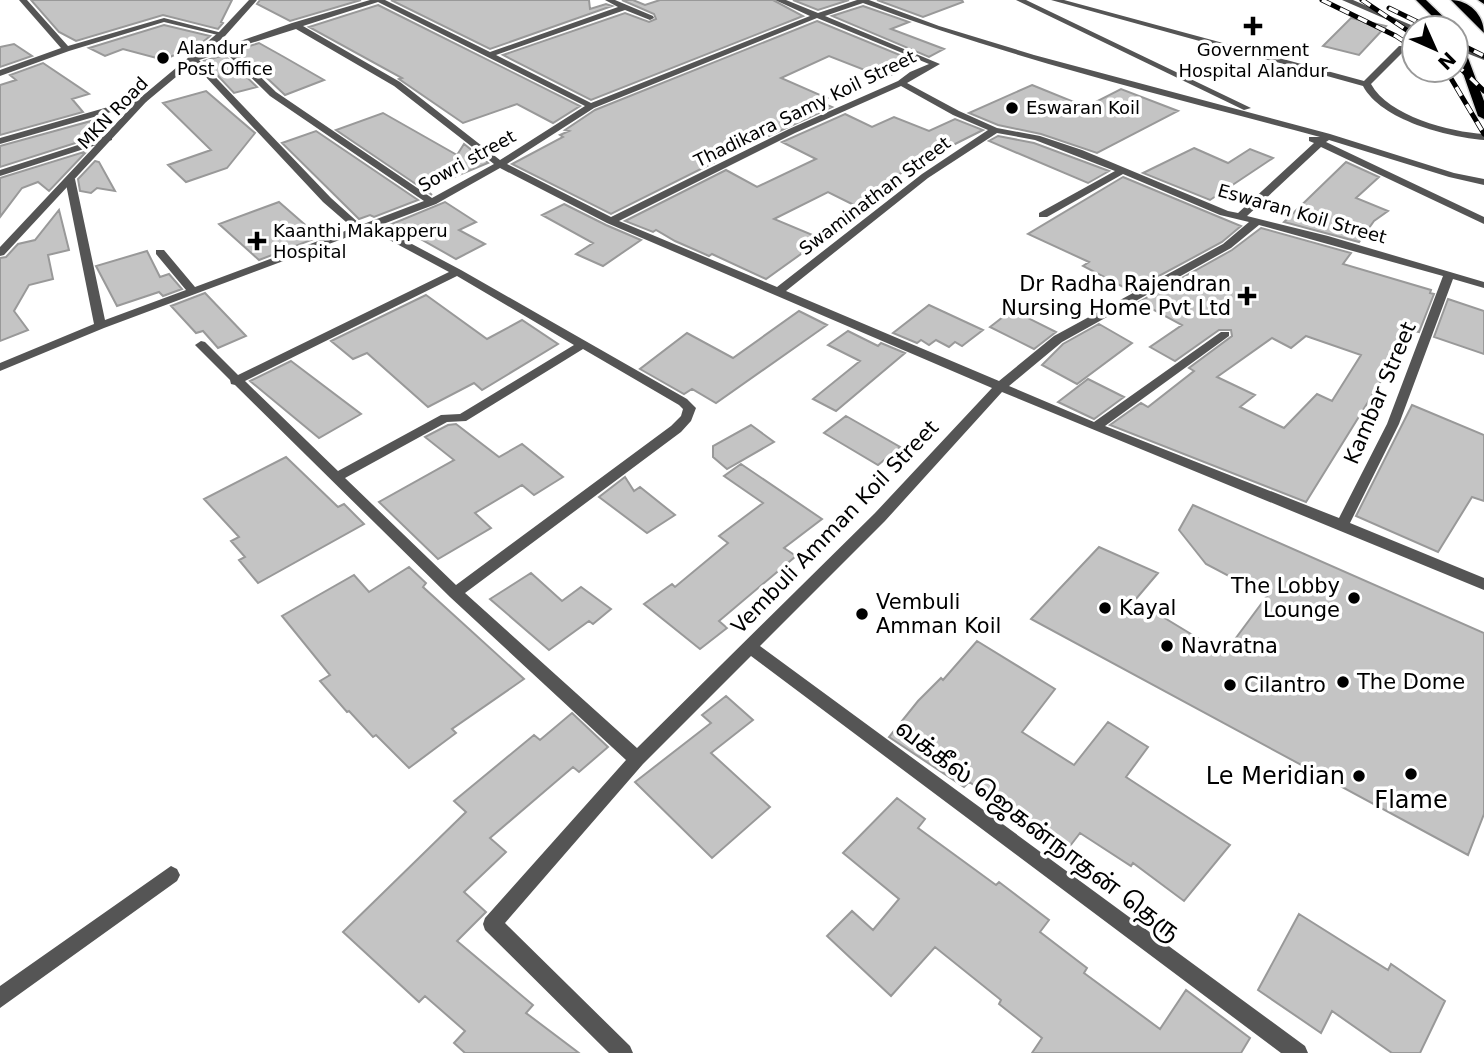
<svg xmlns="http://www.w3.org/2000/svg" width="1484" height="1053" font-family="'DejaVu Sans','Noto Sans Tamil',sans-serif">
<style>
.building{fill:#c4c4c4;stroke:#999;stroke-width:2;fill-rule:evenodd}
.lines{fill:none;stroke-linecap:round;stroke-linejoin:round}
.primary-casing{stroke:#dbdbdb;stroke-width:3}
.minor{fill:#555;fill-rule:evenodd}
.tertiary{fill:#555;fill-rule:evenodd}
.primary{fill:#000;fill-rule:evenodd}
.rail-casing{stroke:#000;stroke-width:5}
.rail{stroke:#fff;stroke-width:3.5;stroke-dasharray:10;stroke-linecap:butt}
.poi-dot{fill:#000;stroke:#fff;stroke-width:2.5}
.labels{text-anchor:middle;stroke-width:7;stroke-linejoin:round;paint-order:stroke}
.far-poi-label{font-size:18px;fill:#000;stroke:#fff;text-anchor:start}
.far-street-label{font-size:18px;fill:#000;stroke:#fff}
.poi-label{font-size:21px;fill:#000;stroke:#fff;text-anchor:start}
.street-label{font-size:21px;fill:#000;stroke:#fff}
.near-poi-label{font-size:24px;fill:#000;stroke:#fff;text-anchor:end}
.near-street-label{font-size:24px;fill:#000;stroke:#fff}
</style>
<rect width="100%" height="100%" fill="#fff"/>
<path class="building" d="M31 0H232L221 22 223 23 218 29 163 15 76 41 59 32Z
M260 0H361L290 21 257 4Z
M391 0H589L590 9 606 4 612 6 490 49Z
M622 0H633L645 5 660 0H773L803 16 591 100 503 55 625 13 649 22 656 19 654 14Z
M793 0H849L818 10Z
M877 0H962L963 2 923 17Z
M378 5 580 106 553 123 517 104 463 123 399 79 402 78 309 27Z
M863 6 909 22 891 29 944 49 929 57 832 16Z
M1351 18 1386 26 1359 55 1323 46Z
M817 21 917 62 885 78 829 56 781 78 827 98 820 102 832 107 769 136 765 134 709 161 713 163 611 214 512 164 563 137 560 135 569 131 565 130 595 110Z
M164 25 210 36 191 52 187 49 164 60 123 49 105 56 89 48Z
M259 43 284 57 324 80 285 95 237 50Z
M14 44 32 56 0 67V47Z
M224 55 257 87 234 93 204 61Z
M43 63 89 94 72 99 83 112 0 135V85L16 80 10 75Z
M1032 85 1086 107 1121 89 1178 111 1097 153 1041 134 998 125 969 113Z
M206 91 255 133 227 168 186 182 168 165 211 150 163 103Z
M383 113 457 155 464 144 488 163 425 189 432 195 336 130Z
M845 114 872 127 894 117 929 131 955 119 983 130 905 169 907 170 890 179 897 182 856 206 828 192 774 219 822 239 766 279 712 254 709 256 675 241 656 230 653 232 625 221 726 170 757 187 816 159 782 142Z
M91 121 100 131 88 139 0 167V146Z
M316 131 418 200 374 217 370 215 359 219 282 143Z
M998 136 1034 143 1109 171 1088 183 989 141Z
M1194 148 1228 163 1250 149 1273 158 1210 200 1143 173Z
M87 151 49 191 38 182 22 188 0 217V178Z
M95 161 99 162 115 191 97 188 91 193 80 191 78 179Z
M1346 162 1379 177 1356 198 1388 211 1374 221 1359 242 1284 222Z
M1123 177 1219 217 1241 226 1222 242 1131 291 1083 266 1089 262 1028 234Z
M279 202 319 237 259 260 219 224Z
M445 202 476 222 459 230 485 244 456 259 408 232 402 235 387 226Z
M564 204 606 225 641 240 603 266 576 254 593 243 542 215Z
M59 210 69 250 48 255 53 279 29 285 14 311 28 330 0 341V258L6 257 18 244 35 240Z
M1261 228 1351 253 1343 264 1431 290 1430 293 1434 294 1419 332 1414 331 1394 366 1391 365 1306 502 1110 425 1141 403 1148 407 1194 371 1189 368 1232 336 1231 330H1219L1175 361 1150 347 1182 325 1139 302 1232 250ZM1306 336 1361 355 1332 401 1317 394 1284 428 1240 407 1255 395 1217 377 1272 338 1291 348Z
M147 251 160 277 169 274 182 289 163 296 159 292 117 306 96 266Z
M205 293 246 336 218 348 203 331 196 333 171 306Z
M426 295 487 339 522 320 558 344 482 390 474 383 428 407 367 353 353 359 331 341Z
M1448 299 1484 311V354L1434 337Z
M929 305 983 330 962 346 955 342 949 347 936 340 929 345 921 340 917 343 893 333Z
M1012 310 1056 332 1034 349 990 327Z
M799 311 827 325 716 403 692 389 684 394 640 369 687 333 733 358Z
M1099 324 1132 343 1077 384 1042 365 1063 344Z
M848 331 878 346 881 343 905 353 836 411 813 399 860 361 828 345Z
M291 361 361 414 319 438 250 381Z
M1088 379 1124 397 1094 419 1058 402Z
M1412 405 1484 435V501L1472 497 1438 552 1356 516Z
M846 416 900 447 878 465 824 433Z
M456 424 499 457 522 444 563 477 534 495 522 485 475 513 491 528 438 559 379 502 454 460 425 437 448 425Z
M751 425 774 442 727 469 713 457V446Z
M286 457 338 507 344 504 364 524 258 583 239 560 245 557 231 541 239 537 204 499Z
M741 464 822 519 784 548 796 556 719 621 727 628 700 649 644 604 672 584 675 587 728 543 719 536 763 503 724 476Z
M625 477 634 491 640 487 675 515 647 533 599 497Z
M1193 505 1484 633V814L1468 855 1031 619 1099 547 1158 573 1135 600 1224 654 1267 596 1206 564 1179 530Z
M409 567 426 583 423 587 524 679 452 729 456 733 409 768 376 735 373 737 349 711 347 712 320 681 330 675 282 616 354 575 369 592Z
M531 573 562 601 581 587 611 609 593 624 589 621 549 650 490 599Z
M977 641 1055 689 1022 732 1074 765 1108 722 1148 747 1126 777 1230 845 1184 901 1133 863 1131 866 1080 833 1070 846 969 782 964 787 889 737 918 701 941 678 943 680Z
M726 696 753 720 711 753 770 807 712 858 635 782 711 723 702 715Z
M572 713 608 747 579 772 573 767 490 838 506 852 464 892 486 912 457 941 533 1005 526 1013 579 1053H465L454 1043 465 1031 425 996 419 1002 343 932 466 812 454 801 534 735 540 740Z
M897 798 925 819 918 828 996 885 999 882 1049 920 1040 932 1087 968 1084 973 1160 1029 1186 990 1250 1038 1241 1053H1032L1042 1038 999 1004 1001 1000 935 947 891 996 827 936 852 911 873 930 899 899 843 853Z
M1299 914 1388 970 1391 964 1445 1001 1420 1053H1392L1332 1011 1321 1033 1258 990Z"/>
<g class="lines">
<defs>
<path id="primary" d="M1416 0H1426L1455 28H1444Z
M1451 0C1469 0 1484 15 1484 33Z
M1478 0H1484V4Z
M1456 36 1461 39 1484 101V119L1478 116 1456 53Z"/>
</defs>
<use href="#primary" class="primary-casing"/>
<path class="minor" d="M19 0H27L68 46 164 18 226 34 222 36 164 22 69 51 0 76V70L61 48Z
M370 0H385L490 52 618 7 605 0H615L653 16 654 18 650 20 625 10 496 55 591 103 810 16 775 0H786L818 13 857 0H869L939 26 1034 55 1330 134 1454 173 1484 179V185L1449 177 1329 140 1326 142 1484 217V224L1321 147 1247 216 1328 236 1484 282V288L1453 279 1399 424 1350 523 1484 578V590L1002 392 885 521 760 646 1305 1046 1308 1053H1281L751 656 643 764 505 923 630 1046 633 1053H609L485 930 483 924 485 918 626 760 450 597 235 385 231 384 230 380 195 345 201 341 205 342 238 375 449 272 369 229 104 328 0 371V363L94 324 65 179 67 177 75 179 105 320 186 290 156 254V250H164L195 287 353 228 323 202 189 59 292 23ZM378 2 585 106 500 160 400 82 303 26ZM863 3C1012 59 1167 96 1320 137H1309V141L1314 143 1238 213 1228 211 1082 150 1040 136 997 128 959 111 907 83 940 64 825 16ZM817 18 929 64 910 72 898 81 789 129 611 217 507 164 594 108ZM296 29 394 86 494 164 432 198 276 92 232 49ZM225 52 270 96 424 201 361 225 331 198 199 60ZM901 86 953 115 988 130 922 174 777 287 619 221 795 133ZM997 133 1035 140 1115 171 1039 213V217H1047L1123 174 1220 215 1249 222 1223 244 1054 336 999 381 786 291 928 178ZM500 168 607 223 992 388 875 513 637 748 465 593 681 432 691 421 696 408 687 399 461 270 378 226 436 204ZM1259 225 1443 276 1387 424 1339 518 1105 426 1229 336V332H1221L1094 422 1009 386 1062 342 1231 248ZM457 276 574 345 460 414 441 415 338 471 245 381ZM583 349 679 405 683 409 681 416 671 426 456 585 345 478 447 422 466 421Z
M1016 0H1026L1251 108 1244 110Z
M1051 0H1064L1364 81 1399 46H1405V50L1371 84C1388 116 1450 132 1484 134V140C1447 137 1381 120 1363 86Z
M1342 0H1353L1418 28 1411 30Z
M1456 44 1484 54V60L1456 49Z
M143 97 147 100 146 102 0 144V138Z
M109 135 112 136V140L0 176V170Z
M171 866 177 869 180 875 177 881 0 1008V986Z"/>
<path class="tertiary" d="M249 0H257L225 36 146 102 4 255 0 256V247L140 98 219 32Z"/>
<use href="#primary" class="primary"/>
<defs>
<path id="rail" d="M1322 0 1396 36 1414 48
M1362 0 1414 35
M1389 8 1430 28
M1456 42 1484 56
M1456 64 1484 91
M1446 70 1484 134"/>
</defs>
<use href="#rail" class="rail-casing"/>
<use href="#rail" class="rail"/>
</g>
<g class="poi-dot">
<path d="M1249.5 15.5h7v7h7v7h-7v7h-7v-7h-7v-7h7z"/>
<circle cx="163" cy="58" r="7"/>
<circle cx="1012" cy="108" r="7"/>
<path d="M253.5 230.5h7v7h7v7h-7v7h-7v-7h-7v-7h7z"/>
<path d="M1243.5 285.5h7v7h7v7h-7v7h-7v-7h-7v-7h7z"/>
<circle cx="1354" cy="598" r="7"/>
<circle cx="1105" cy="608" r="7"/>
<circle cx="862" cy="614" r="7"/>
<circle cx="1167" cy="646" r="7"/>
<circle cx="1343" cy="682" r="7"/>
<circle cx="1230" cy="685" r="7"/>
<circle cx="1411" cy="774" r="7"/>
<circle cx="1359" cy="776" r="7"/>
</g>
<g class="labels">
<g class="far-poi-label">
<text x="177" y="54">Alandur<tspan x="177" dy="21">Post Office</tspan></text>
<text x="1253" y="56" text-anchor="middle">Government<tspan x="1253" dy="21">Hospital Alandur</tspan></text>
<text x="1026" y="114">Eswaran Koil</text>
<text x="273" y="237">Kaanthi Makapperu<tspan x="273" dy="21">Hospital</tspan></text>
</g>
<g class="far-street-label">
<text transform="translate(805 109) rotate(-26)" y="6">Thadikara Samy Koil Street</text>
<text transform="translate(113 113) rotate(-46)" y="6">MKN Road</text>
<text transform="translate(467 161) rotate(-29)" y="6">Sowri street</text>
<text transform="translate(875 196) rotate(-37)" y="6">Swaminathan Street</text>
<text transform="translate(1302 214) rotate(16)" y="6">Eswaran Koil Street</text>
</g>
<g class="poi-label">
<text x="1231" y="291" text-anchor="end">Dr Radha Rajendran<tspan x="1231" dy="24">Nursing Home Pvt Ltd</tspan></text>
<text x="1340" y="593" text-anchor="end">The Lobby<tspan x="1340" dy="24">Lounge</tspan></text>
<text x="876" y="609">Vembuli<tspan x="876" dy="24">Amman Koil</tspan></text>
<text x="1119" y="615">Kayal</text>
<text x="1181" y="653">Navratna</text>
<text x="1357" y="689">The Dome</text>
<text x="1244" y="692">Cilantro</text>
</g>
<g class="street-label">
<text transform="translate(1380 393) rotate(-67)" y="7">Kambar Street</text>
<text transform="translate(835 527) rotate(-46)" y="7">Vembuli Amman Koil Street</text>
</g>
<g class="near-poi-label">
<text x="1345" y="784">Le Meridian</text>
<text x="1411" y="808" text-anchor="middle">Flame</text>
</g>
<g class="near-street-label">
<text transform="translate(1038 830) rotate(37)" y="8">வக்கீல் ஜெகன்நாதன் தெரு</text>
</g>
</g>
<g transform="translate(1435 49) rotate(135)"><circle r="33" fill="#ffffff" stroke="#999999" stroke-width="2"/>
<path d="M0-5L12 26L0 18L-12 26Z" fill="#000000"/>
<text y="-10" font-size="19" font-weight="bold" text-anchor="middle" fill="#000000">N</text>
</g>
</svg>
